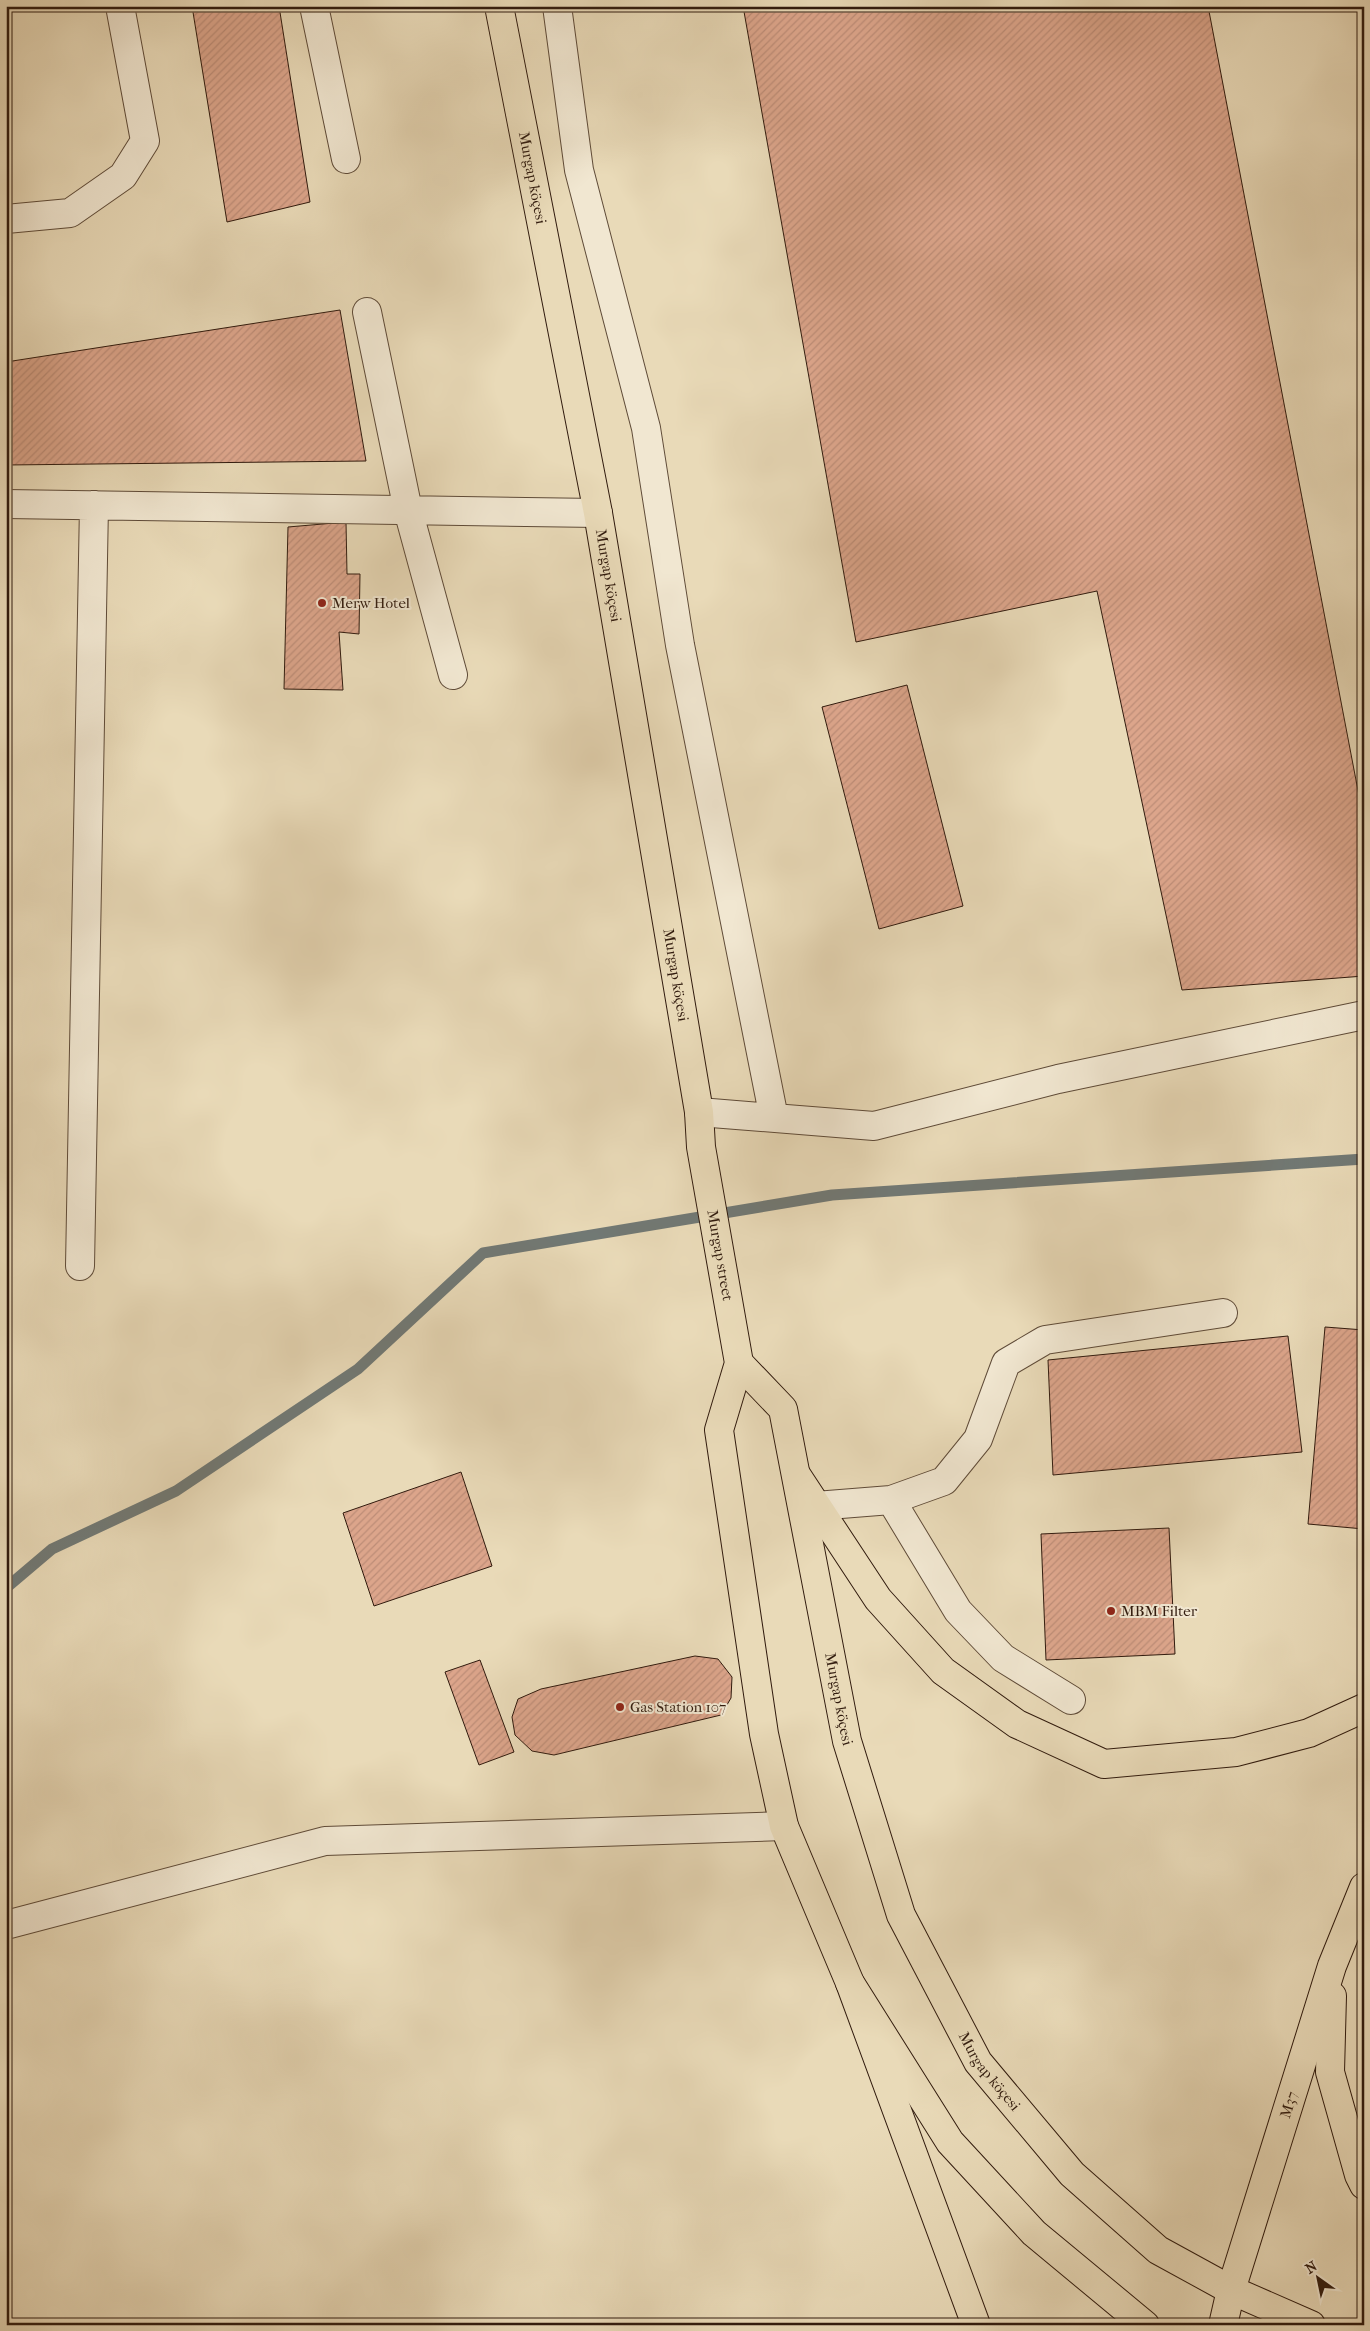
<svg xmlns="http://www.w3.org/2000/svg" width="1370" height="2331" font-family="'IM FELL French Canon',serif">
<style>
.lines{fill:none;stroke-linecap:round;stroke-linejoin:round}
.stream{stroke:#717975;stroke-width:11}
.building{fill:url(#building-hatch);stroke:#311b0e}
.minor-casing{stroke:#5f4b38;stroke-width:30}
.major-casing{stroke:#311b0e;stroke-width:30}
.highway-casing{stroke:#311b0e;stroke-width:30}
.minor{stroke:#f1e7d1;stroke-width:28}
.major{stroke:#e9dab8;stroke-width:28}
.highway{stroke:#e9dab8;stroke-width:28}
.poi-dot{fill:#8f2418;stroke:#f1e7d1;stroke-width:2}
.labels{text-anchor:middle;stroke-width:4;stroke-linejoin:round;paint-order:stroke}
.street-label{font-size:15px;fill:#311b0e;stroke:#f1e7d1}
.poi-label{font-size:15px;fill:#311b0e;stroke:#f1e7d1;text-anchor:start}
</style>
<defs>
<pattern id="building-hatch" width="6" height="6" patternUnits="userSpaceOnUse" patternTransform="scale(1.25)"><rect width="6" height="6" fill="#dca58b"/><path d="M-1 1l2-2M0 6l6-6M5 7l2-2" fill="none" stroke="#bd8d77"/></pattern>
</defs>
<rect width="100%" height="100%" fill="#e9dab8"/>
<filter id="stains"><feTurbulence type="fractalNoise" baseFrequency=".004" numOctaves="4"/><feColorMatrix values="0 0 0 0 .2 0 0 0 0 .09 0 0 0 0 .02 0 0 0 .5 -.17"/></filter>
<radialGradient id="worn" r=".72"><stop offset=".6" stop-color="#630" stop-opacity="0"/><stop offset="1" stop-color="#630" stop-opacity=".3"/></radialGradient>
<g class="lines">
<path class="stream" d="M6 1588 52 1549 176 1491 358 1369 483 1253 832 1195 1364 1159"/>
</g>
<path class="building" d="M192 6H279L310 202 227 222Z
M743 6H1208L1364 822V976L1182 990 1097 591 856 642Z
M340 310 366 461 6 465V362Z
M346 522 347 574H360L359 634 339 632 343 690 284 689 288 527Z
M907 685 963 906 879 929 822 707Z
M1325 1327 1364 1330V1529L1308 1524Z
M1288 1336 1302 1452 1053 1475 1048 1360Z
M461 1472 492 1566 374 1606 343 1513Z
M1169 1528 1175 1654 1046 1660 1041 1534Z
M695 1656 718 1659 732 1677 731 1698 721 1715 554 1755 532 1751 515 1735 512 1717 518 1699 541 1689Z
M480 1660 514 1752 479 1765 445 1672Z"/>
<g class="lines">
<defs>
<path id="minor" d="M314 6 346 159
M557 6 579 170 646 428 680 645 774 1118
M6 219 70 213 123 176 145 141 120 6
M367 312 408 510 453 675
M6 504 598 513
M699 1112 874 1126 1058 1079 1364 1015
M80 1266 94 505
M891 1500 958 1611 1003 1658 1071 1700
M803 1507 891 1500 944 1481 978 1439 1006 1363 1045 1340 1223 1313
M6 1925 325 1841 784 1826"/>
<g id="major">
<path id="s1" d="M499 6 598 513 699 1112 701 1147 739 1363 719 1430 764 1734 784 1826 850 1983 950 2142 1034 2233 1145 2325"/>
<path id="s2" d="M739 1363 783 1409 847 1741 901 1915 978 2062 1072 2174 1158 2250 1231 2290"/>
</g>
<g id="highway">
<path d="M797 1476 878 1599 943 1671 1017 1724 1104 1764 1236 1752 1309 1733 1364 1708"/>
<path d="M850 1983 976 2325"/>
<path d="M1332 1996 1330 2072 1359 2175 1364 2185"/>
<path d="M1231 2290 1311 2325"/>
<path id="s3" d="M1223 2325 1231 2290 1332 1966 1364 1887"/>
</g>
</defs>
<use href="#minor" class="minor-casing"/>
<use href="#major" class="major-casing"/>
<use href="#highway" class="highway-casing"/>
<use href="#minor" class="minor"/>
<use href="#major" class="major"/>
<use href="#highway" class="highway"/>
</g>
<g class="poi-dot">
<circle cx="322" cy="603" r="5"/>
<circle cx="1111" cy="1611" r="5"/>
<circle cx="620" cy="1707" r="5"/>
</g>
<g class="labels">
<g class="street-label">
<text dy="5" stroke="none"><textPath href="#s1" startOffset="175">Murgap köçesi</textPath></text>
<text dy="5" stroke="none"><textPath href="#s1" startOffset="580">Murgap köçesi</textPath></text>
<text dy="5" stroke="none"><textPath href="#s1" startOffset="985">Murgap köçesi</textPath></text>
<text dy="5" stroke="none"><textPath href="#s1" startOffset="1269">Murgap street</textPath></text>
<text dy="5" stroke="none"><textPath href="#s2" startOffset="359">Murgap köçesi</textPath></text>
<text dy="5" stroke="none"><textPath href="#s2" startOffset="764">Murgap köçesi</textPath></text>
<text dy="5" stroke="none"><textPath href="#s3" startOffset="230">M37</textPath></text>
</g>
<g class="poi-label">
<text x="332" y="608">Merw Hotel</text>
<text x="1121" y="1616">MBM Filter</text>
<text x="630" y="1712">Gas Station 107</text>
</g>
</g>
<rect width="1370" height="2331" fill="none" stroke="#e9dab8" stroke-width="25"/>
<rect x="8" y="8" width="1355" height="2316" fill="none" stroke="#311b0e" stroke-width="2.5"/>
<rect x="12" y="12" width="1345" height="2306" fill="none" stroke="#311b0e"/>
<g transform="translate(1318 2278) rotate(327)" stroke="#f1e7d1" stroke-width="4" paint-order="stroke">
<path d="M0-4L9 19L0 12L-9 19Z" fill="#311b0e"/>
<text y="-8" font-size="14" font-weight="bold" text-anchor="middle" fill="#311b0e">N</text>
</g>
<rect width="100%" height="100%" filter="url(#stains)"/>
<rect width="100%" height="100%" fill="url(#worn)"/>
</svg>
